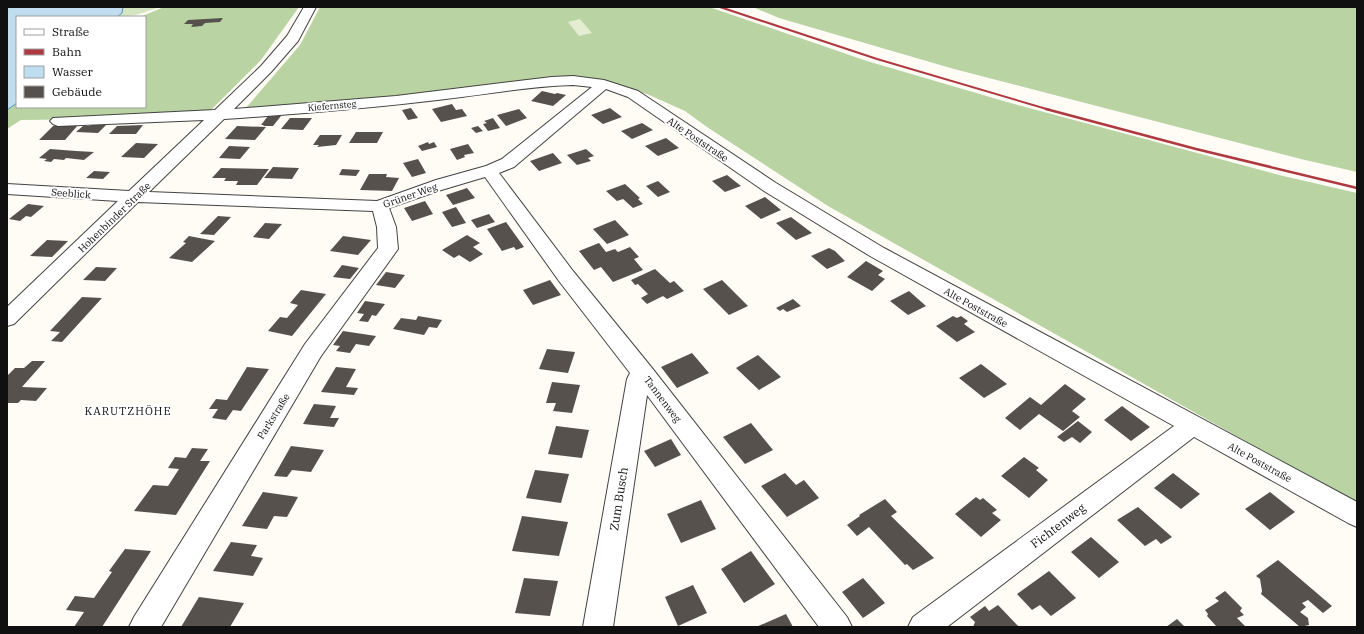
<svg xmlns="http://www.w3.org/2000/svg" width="1364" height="634" font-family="'IBM Plex Serif',serif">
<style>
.green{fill:#d4e5c1}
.forest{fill:#b9d3a3}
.pitch{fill:#e4edd2}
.water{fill:#bfddef;stroke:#5092bc}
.building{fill:#57514e}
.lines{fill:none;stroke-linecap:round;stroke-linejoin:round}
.street-casing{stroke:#434343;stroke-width:2}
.street{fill:#fff;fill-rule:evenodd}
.rail-far1{stroke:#af3940;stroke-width:2}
.rail{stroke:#af3940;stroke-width:2.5}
.labels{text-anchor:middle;stroke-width:4;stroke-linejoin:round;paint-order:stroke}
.far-street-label{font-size:9px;fill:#101010;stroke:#fff}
.street-label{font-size:10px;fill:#101010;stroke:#fff}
.neighbourhood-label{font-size:11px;letter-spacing:1px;fill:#101010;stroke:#fff}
.near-street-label{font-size:12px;fill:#101010;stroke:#fff}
</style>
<rect width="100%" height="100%" fill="#fefcf5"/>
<path class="green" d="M123 7H161L136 15 117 17 122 13Z"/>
<path class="forest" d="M164 7H299L261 60 207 114 112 119 21 120 7 129V110L17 103V107H145V17H140Z
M320 7H709L867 61 1007 102 1279 175 1357 193V504L828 206 707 127 685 111 647 94 590 80 473 92 245 109 300 45Z
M753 7H1357V172L1301 159 954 69 779 18Z"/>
<path class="pitch" d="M580 19 592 33 579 36 568 22Z"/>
<path class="water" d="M7 7H123L122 13 117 17H17V103L7 110Z"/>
<path class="building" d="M223 18 220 22 205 23 202 26 191 27 193 24H184L188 20Z
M542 91 555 94 557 93 566 95 553 106 531 101Z
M452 104 456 110 462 109 467 116 441 122 432 109Z
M411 108 418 118 408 120 402 110Z
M610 108 622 117 603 124 591 115Z
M519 109 527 118 506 126 497 115Z
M268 116H281L273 126H263L264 125H261Z
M290 118H312L303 130 281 129Z
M493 118 500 128 488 131 483 124 487 123 484 121Z
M642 123 653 130 632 139 621 131Z
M92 124H107L98 133 76 132 83 126H90Z
M78 125 65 140H39L53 126Z
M143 125 136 134H109L117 126Z
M237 126 266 127 255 140 225 139Z
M478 126 483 131 476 133 471 128Z
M356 132H383L377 143H349Z
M320 135H342L336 145 317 147 319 145H313Z
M666 138 679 148 658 156 645 146Z
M428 142 429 144 434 142 437 147 422 151 418 146Z
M136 143 158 144 144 158 121 157Z
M468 144 474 153 464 155 465 157 457 160 450 149Z
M229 146 250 147 240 159 219 158Z
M50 149 76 151 94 152 84 160 66 158 64 160 54 159 51 162 44 161 47 159 39 158Z
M586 149 594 156 588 158 591 161 577 165 567 155Z
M553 153 562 163 539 171 530 161Z
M418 159 426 173 412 177 403 163Z
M273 167 299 168 292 179 264 178Z
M221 168 269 169 257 185H236L238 181H224L226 178H212Z
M342 169 360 170 356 176 339 175Z
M94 171 110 172 103 179 86 178Z
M369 174H387L386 177 399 178 392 191 360 190Z
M727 175 741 186 725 192 712 181Z
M658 181 670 192 658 197 646 186Z
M625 184 640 198 638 199 643 204 633 208 623 199 617 201 606 191Z
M467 188 475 198 453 205 446 195Z
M765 197 781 210 761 219 745 206Z
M425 201 433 214 412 221 404 208Z
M28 204 44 206 31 217 26 216 20 221 9 219Z
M456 207 466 223 452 227 442 212Z
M489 214 495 222 477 228 471 220Z
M218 216 231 217 214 235 200 234Z
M791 217 812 233 796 240 776 223Z
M615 220 629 235 607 244 593 229Z
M506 222 524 247 516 250 514 247 502 251 487 229Z
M265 223 282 224 269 239 253 237Z
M467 235 480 243 473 247 483 254 470 262 459 255 454 258 442 250Z
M189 236 215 241 192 262 169 258 186 243 183 242Z
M343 236 371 240 358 255 330 251Z
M47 240 68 241 52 257 30 256Z
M599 243 606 252 615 249 618 252 630 247 639 257 634 259 643 270 613 282 601 267 594 270 579 251Z
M829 248 835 251 845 261 827 269 811 256Z
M866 261 883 271 878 275 885 279 872 291 847 277Z
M342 265 359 268 350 279 333 277Z
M96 267 117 268 105 281 83 280Z
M655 269 670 283 674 281 684 291 667 299 663 296 647 304 641 298 648 294 638 284 635 285 631 280Z
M386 272 405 275 395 288 376 285Z
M550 280 561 295 533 305 523 290Z
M722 280 748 306 729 315 703 289Z
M301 290 326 294 292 336 268 331 280 317 287 318 298 305 290 303Z
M909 291 926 306 908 315 890 301Z
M82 297 102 298 62 342 51 341 60 332 50 331Z
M793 299 801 306 787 312 783 309 780 311 776 308Z
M365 301 385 304 376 316 372 315 368 322 359 321 364 314 357 313Z
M418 316 442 320 437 328 429 327 424 335 393 329 401 318 416 320Z
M953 316 957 318 961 316 968 321 964 324 975 332 957 342 936 326Z
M343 331 376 336 369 346 356 344 350 353 336 351 340 346 333 345Z
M547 349 575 352 568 373 539 369Z
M692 353 709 373 677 388 661 367Z
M758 355 781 377 759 390 736 368Z
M32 361H45L22 387 47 388 36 401 21 400 18 403H7V376L15 368H24Z
M981 364 1007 384 984 398 959 378Z
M247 367 269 369 241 411 233 410 226 420 212 418 218 409H209L216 399 227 400Z
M336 367 356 369 346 387 358 388 354 395 321 392Z
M552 382 580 385 572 413 553 411 556 403H546Z
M1065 384 1086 399 1072 411 1080 417 1063 431 1039 414 1020 430 1005 418 1030 397 1041 405Z
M314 404 336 406 330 418H339L334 427 303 424Z
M1122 406 1150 427 1131 441 1104 420Z
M1078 421 1092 432 1080 443 1072 437 1064 442 1057 437Z
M751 423 773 450 745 464 723 437Z
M556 426 589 430 582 458 548 454Z
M671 439 681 455 655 467 644 451Z
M291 446 324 450 311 472 292 470 287 477 274 476Z
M192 448 208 449 200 461H210L176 515 134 511 153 485 168 486 179 469 168 468 175 457 186 458Z
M1024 457 1039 468 1036 470 1048 480 1029 498 1001 476Z
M535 470 569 474 561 503 526 498Z
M785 473 796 485 804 480 819 498 787 517 761 486Z
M1173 473 1200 494 1181 509 1154 488Z
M263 492 298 497 287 517 274 516 267 529 242 526Z
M1270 492 1295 512 1270 530 1245 509Z
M976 497 980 500 983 498 997 510 992 513 1001 520 981 537 955 514Z
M885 499 897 512 891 516 934 558 913 570 907 564 905 565 869 527 857 536 847 525 860 516 859 515Z
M701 500 716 529 681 543 667 514Z
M1138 507 1172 537 1161 544 1156 539 1145 546 1117 520Z
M522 516 568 522 559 556 512 551Z
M1091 537 1119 562 1099 578 1071 552Z
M231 542 257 545 251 556 263 558 253 576 213 571Z
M125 549 151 551 102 627H74L84 612 66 610 75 596 94 598 112 572 109 571Z
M751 551 775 584 744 603 721 569Z
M1278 560 1332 606 1323 613 1308 600 1302 603 1306 607 1300 612 1308 618 1309 625 1300 627 1261 594 1262 591 1260 579 1256 576Z
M1049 571 1076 598 1051 616 1040 605 1032 610 1017 594Z
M524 578 558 581 550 616 515 613Z
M863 578 885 603 863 618 842 592Z
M693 585 707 613 678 626 665 597Z
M1225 591 1242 608 1240 611 1244 615 1237 618 1246 627H1217L1207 616 1208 614 1205 610 1219 601 1215 598Z
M199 597 244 603 230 627H181Z
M998 605 1019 627H973L975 622 970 617 985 606 989 611Z
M786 614 793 627H756Z
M1177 619 1185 627H1166Z"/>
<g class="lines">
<defs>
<path id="street" d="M304 7H316L298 41 271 72 234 109 396 96 552 77 573 76 604 80 638 91 776 183 884 248 1357 502V527L1348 523 1194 437 947 627H908L913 617 1174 426 870 256 764 191 628 97 606 89 514 167 499 173 573 271 652 368 847 617 852 627H819L647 395 613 627H583L627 379 630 373 559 281 485 177 438 191 389 208 396 227 398 249 321 356 161 627H129L134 617 305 344 378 248 377 227 373 211 138 202 14 324 7 326V307L118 201 7 194V184L129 191 204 120 58 126 53 124 50 121 53 118 215 110 261 66 287 36ZM573 85 592 87 502 159 486 166 436 180 377 201 149 192 224 119C298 114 372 108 446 99 488 94 530 86 573 85Z"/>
</defs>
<use href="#street" class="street-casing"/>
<use href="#street" class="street"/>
<path class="rail-far1" d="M720 7 877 59 1050 110"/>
<path class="rail" d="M1046 109 1196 149 1357 188"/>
</g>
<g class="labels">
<g class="far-street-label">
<text transform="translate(332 106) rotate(-5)" y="3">Kiefernsteg</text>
</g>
<g class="street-label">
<text transform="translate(698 139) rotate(34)" y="4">Alte Poststraße</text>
<text transform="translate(71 193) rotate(4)" y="4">Seeblick</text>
<text transform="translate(410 195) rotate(-19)" y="4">Grüner Weg</text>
<text transform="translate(114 217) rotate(-44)" y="4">Hohenbinder Straße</text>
<text transform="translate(976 307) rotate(29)" y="4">Alte Poststraße</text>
<text transform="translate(663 399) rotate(53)" y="4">Tannenweg</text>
<text transform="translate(273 416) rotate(-58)" y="4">Parkstraße</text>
<text transform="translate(1260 462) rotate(29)" y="4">Alte Poststraße</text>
</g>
<g class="neighbourhood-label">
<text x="128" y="415">KARUTZHÖHE</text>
</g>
<g class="near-street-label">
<text transform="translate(619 499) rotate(-81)" y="4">Zum Busch</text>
<text transform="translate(1058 526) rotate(-37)" y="4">Fichtenweg</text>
</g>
</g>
<rect width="1364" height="634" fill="none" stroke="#101010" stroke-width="16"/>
<rect x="16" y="16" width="130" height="92" fill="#ffffff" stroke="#9f9f9f"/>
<rect x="24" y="29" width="20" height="6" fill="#ffffff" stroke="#9f9f9f"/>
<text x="52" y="36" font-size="12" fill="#101010">Straße</text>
<rect x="24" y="49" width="20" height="6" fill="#af3940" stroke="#9f9f9f"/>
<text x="52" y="56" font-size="12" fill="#101010">Bahn</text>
<rect x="24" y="66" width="20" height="12" fill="#bfddef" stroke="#9f9f9f"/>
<text x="52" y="76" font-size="12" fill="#101010">Wasser</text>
<rect x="24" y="86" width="20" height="12" fill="#57514e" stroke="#9f9f9f"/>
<text x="52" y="96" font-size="12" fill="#101010">Gebäude</text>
</svg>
